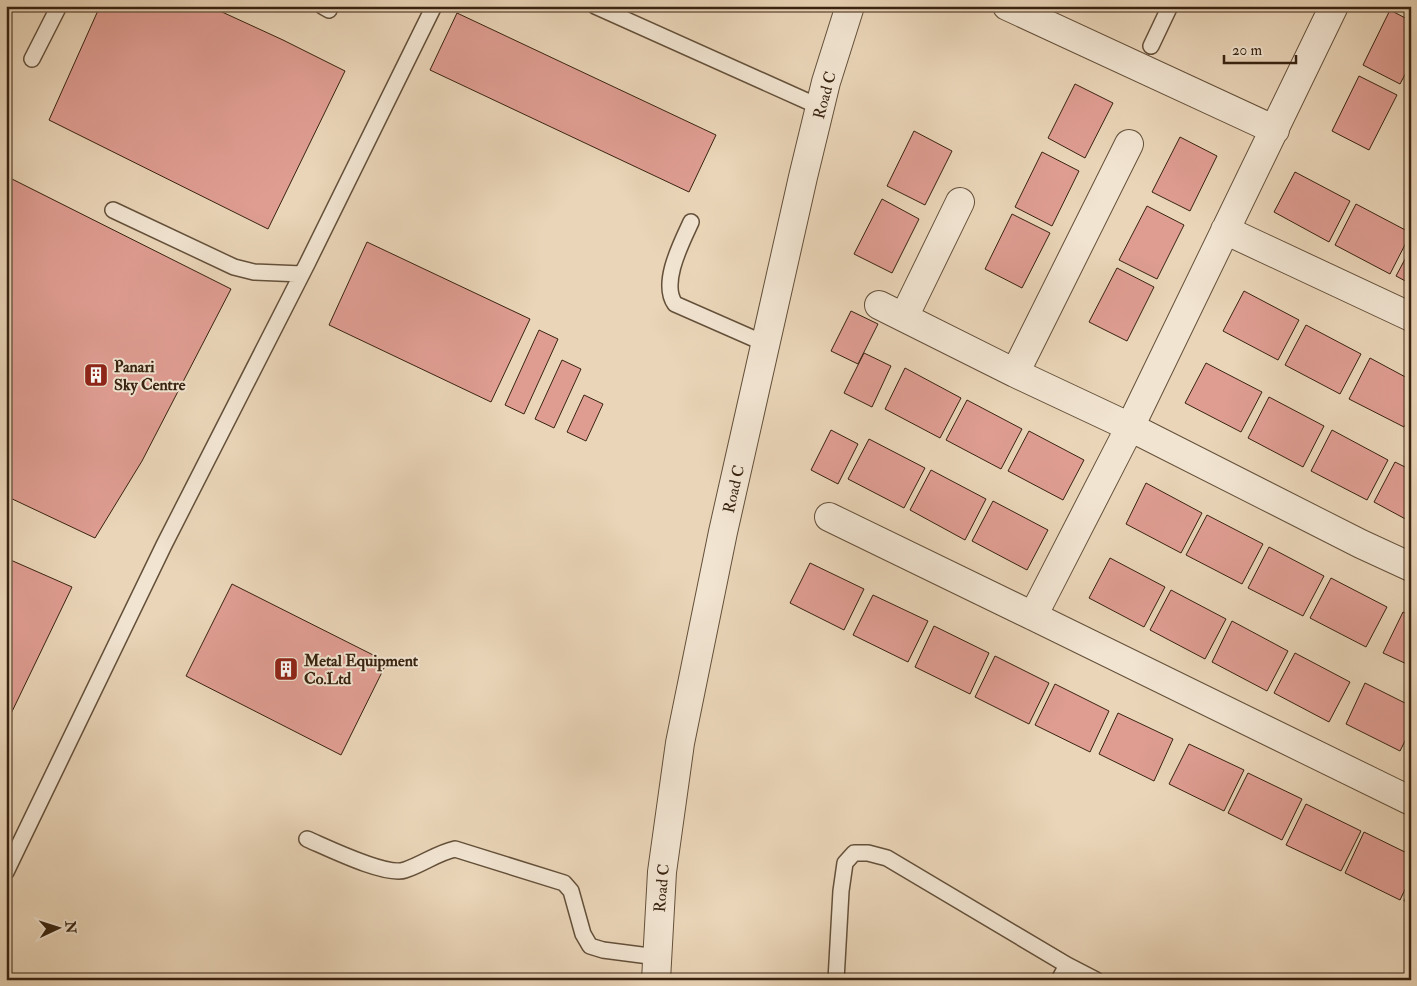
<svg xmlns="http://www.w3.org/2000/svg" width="1417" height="986" font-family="'IM FELL Double Pica',serif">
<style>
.building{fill:#df9d92;stroke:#382310}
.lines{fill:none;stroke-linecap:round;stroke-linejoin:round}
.lane-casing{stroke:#64503a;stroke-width:18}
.street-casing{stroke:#64503a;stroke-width:30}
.lane{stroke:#f1e4d1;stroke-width:15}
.street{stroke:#f1e4d1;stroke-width:28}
.labels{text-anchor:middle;stroke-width:4;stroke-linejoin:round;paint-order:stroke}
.street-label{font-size:16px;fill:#382310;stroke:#f1e4d1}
.poi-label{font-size:16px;font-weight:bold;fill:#382310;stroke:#f1e4d1;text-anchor:start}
</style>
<rect width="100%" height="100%" fill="#ead5b8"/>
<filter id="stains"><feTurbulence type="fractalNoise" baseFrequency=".004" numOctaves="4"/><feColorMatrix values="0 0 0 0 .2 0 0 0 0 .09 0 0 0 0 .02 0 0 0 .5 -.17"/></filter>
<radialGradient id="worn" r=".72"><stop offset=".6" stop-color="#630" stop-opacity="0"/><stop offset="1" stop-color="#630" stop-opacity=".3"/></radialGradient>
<path class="building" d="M100 6H209L283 40 345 71 268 229 49 120Z
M1390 10 1411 21V63L1400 84 1363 65Z
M457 13 716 135 689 192 430 70Z
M1359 76 1397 95 1369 150 1332 131Z
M1075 84 1113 103 1085 158 1048 138Z
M914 131 952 151 925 205 887 186Z
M1180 137 1217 156 1190 211 1152 192Z
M1042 152 1079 171 1052 226 1015 207Z
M1295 172 1350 201 1329 242 1274 212Z
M8 177 231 289 142 461 95 538 6 496V180Z
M882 199 919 219 892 273 854 254Z
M1356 204 1411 233 1390 274 1335 245Z
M1147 206 1184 225 1157 279 1119 260Z
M1012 214 1050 233 1022 288 985 269Z
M367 242 530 319 491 402 329 325Z
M1411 248V284L1396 276Z
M1117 268 1154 287 1127 341 1089 322Z
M1244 291 1299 320 1278 360 1223 331Z
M851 311 878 324 858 364 831 351Z
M1306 325 1361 354 1340 394 1285 365Z
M539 330 558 339 524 414 505 405Z
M864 353 891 366 872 407 844 393Z
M1370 358 1411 380V414L1404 427 1349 399Z
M562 360 581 369 554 428 535 419Z
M1206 363 1262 392 1241 432 1185 403Z
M905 368 961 398 940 438 885 409Z
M584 395 603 404 586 441 567 432Z
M1269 397 1324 426 1303 467 1248 438Z
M967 400 1022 429 1001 469 946 440Z
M831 430 858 444 838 484 811 470Z
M1332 430 1388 460 1367 500 1311 471Z
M1029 431 1084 460 1063 500 1008 471Z
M869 439 925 468 904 508 848 479Z
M1395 462 1411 470V522L1374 502Z
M931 470 986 499 965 540 910 510Z
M1146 483 1202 513 1181 553 1126 524Z
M993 501 1048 530 1027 570 972 541Z
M1207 515 1263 544 1242 584 1186 555Z
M1269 547 1324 576 1303 616 1248 588Z
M6 558 72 587 6 724Z
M1110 558 1165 587 1144 627 1089 598Z
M810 563 864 589 844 630 790 603Z
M1331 578 1387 607 1366 647 1310 618Z
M232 584 387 662 341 755 186 676Z
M1171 590 1226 619 1205 659 1150 630Z
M873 595 928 621 908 662 853 635Z
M1403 612 1411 616V666L1383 653Z
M1232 621 1288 651 1267 691 1212 662Z
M934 626 989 653 970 694 915 667Z
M1295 653 1350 682 1329 722 1274 693Z
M995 656 1049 683 1029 724 975 697Z
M1365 683 1411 706V729L1400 751 1346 724Z
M1055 684 1109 711 1090 752 1035 725Z
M1118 713 1173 739 1154 781 1099 754Z
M1189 744 1244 770 1224 811 1169 784Z
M1248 773 1302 799 1282 840 1228 813Z
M1306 804 1361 831 1341 871 1286 845Z
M1364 832 1411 855V877L1400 900 1345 873Z
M1411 887V904L1404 901Z"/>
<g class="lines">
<defs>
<path id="lane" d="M322 6 329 10
M595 6 820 107
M1151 46 1170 6
M32 59 59 6
M113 210 234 267 254 272 302 274
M691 222C682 242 660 283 675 304L766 344
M307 839C326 847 386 877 405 870 423 864 437 853 455 849L564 883 571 891 583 934 590 946 603 950 657 957
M6 872 164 545 307 264 434 6
M836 980 841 891 845 863 854 853H868L887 858 1067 965 1096 980
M1059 980 1067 965"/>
<path id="street" d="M1007 6 1275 130
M1225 230 1411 317
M879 305 1015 373 1130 427 1361 544 1411 567
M904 317 960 202
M1015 373 1129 144
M829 517 1033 616 1411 801
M1033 616 1130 427 1334 6
M656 980 662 872 680 743 703 630 723 532 803 177 826 82 850 6"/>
</defs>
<use href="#lane" class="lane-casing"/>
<use href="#street" class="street-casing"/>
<use href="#lane" class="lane"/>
<use href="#street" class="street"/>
</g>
<defs>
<symbol id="building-square" viewBox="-11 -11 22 22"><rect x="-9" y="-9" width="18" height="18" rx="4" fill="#8f2418" stroke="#f1e4d1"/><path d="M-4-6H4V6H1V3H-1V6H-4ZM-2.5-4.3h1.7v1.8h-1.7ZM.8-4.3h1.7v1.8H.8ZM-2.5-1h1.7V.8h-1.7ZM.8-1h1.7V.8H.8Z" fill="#fff"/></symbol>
</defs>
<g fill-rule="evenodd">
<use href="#building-square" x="82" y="361" width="28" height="28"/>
<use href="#building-square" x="272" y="655" width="28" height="28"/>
</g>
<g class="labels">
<g class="street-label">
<text transform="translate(824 95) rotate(-75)" y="6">Road C</text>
<text transform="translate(733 489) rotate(-77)" y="6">Road C</text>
<text transform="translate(661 888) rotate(-85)" y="6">Road C</text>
</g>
<g class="poi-label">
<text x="114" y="372">Panari<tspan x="114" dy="18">Sky Centre</tspan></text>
<text x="304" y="666">Metal Equipment<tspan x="304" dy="18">Co.Ltd</tspan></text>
</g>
</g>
<rect width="1417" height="986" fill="none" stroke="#ead5b8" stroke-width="25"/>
<rect x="8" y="8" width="1402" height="971" fill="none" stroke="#382310" stroke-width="2.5"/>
<rect x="12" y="12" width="1392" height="961" fill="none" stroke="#382310"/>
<g transform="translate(58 928) rotate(86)" stroke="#f1e4d1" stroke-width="4" paint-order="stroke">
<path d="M0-4L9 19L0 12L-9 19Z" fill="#382310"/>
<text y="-8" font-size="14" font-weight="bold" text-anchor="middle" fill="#382310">N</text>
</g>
<path d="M1224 55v8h72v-8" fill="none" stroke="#382310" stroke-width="2.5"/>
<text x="1232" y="55" font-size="15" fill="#382310" stroke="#f1e4d1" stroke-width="4" paint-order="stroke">20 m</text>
<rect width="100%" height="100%" filter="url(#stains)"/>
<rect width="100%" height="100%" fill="url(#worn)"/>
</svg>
